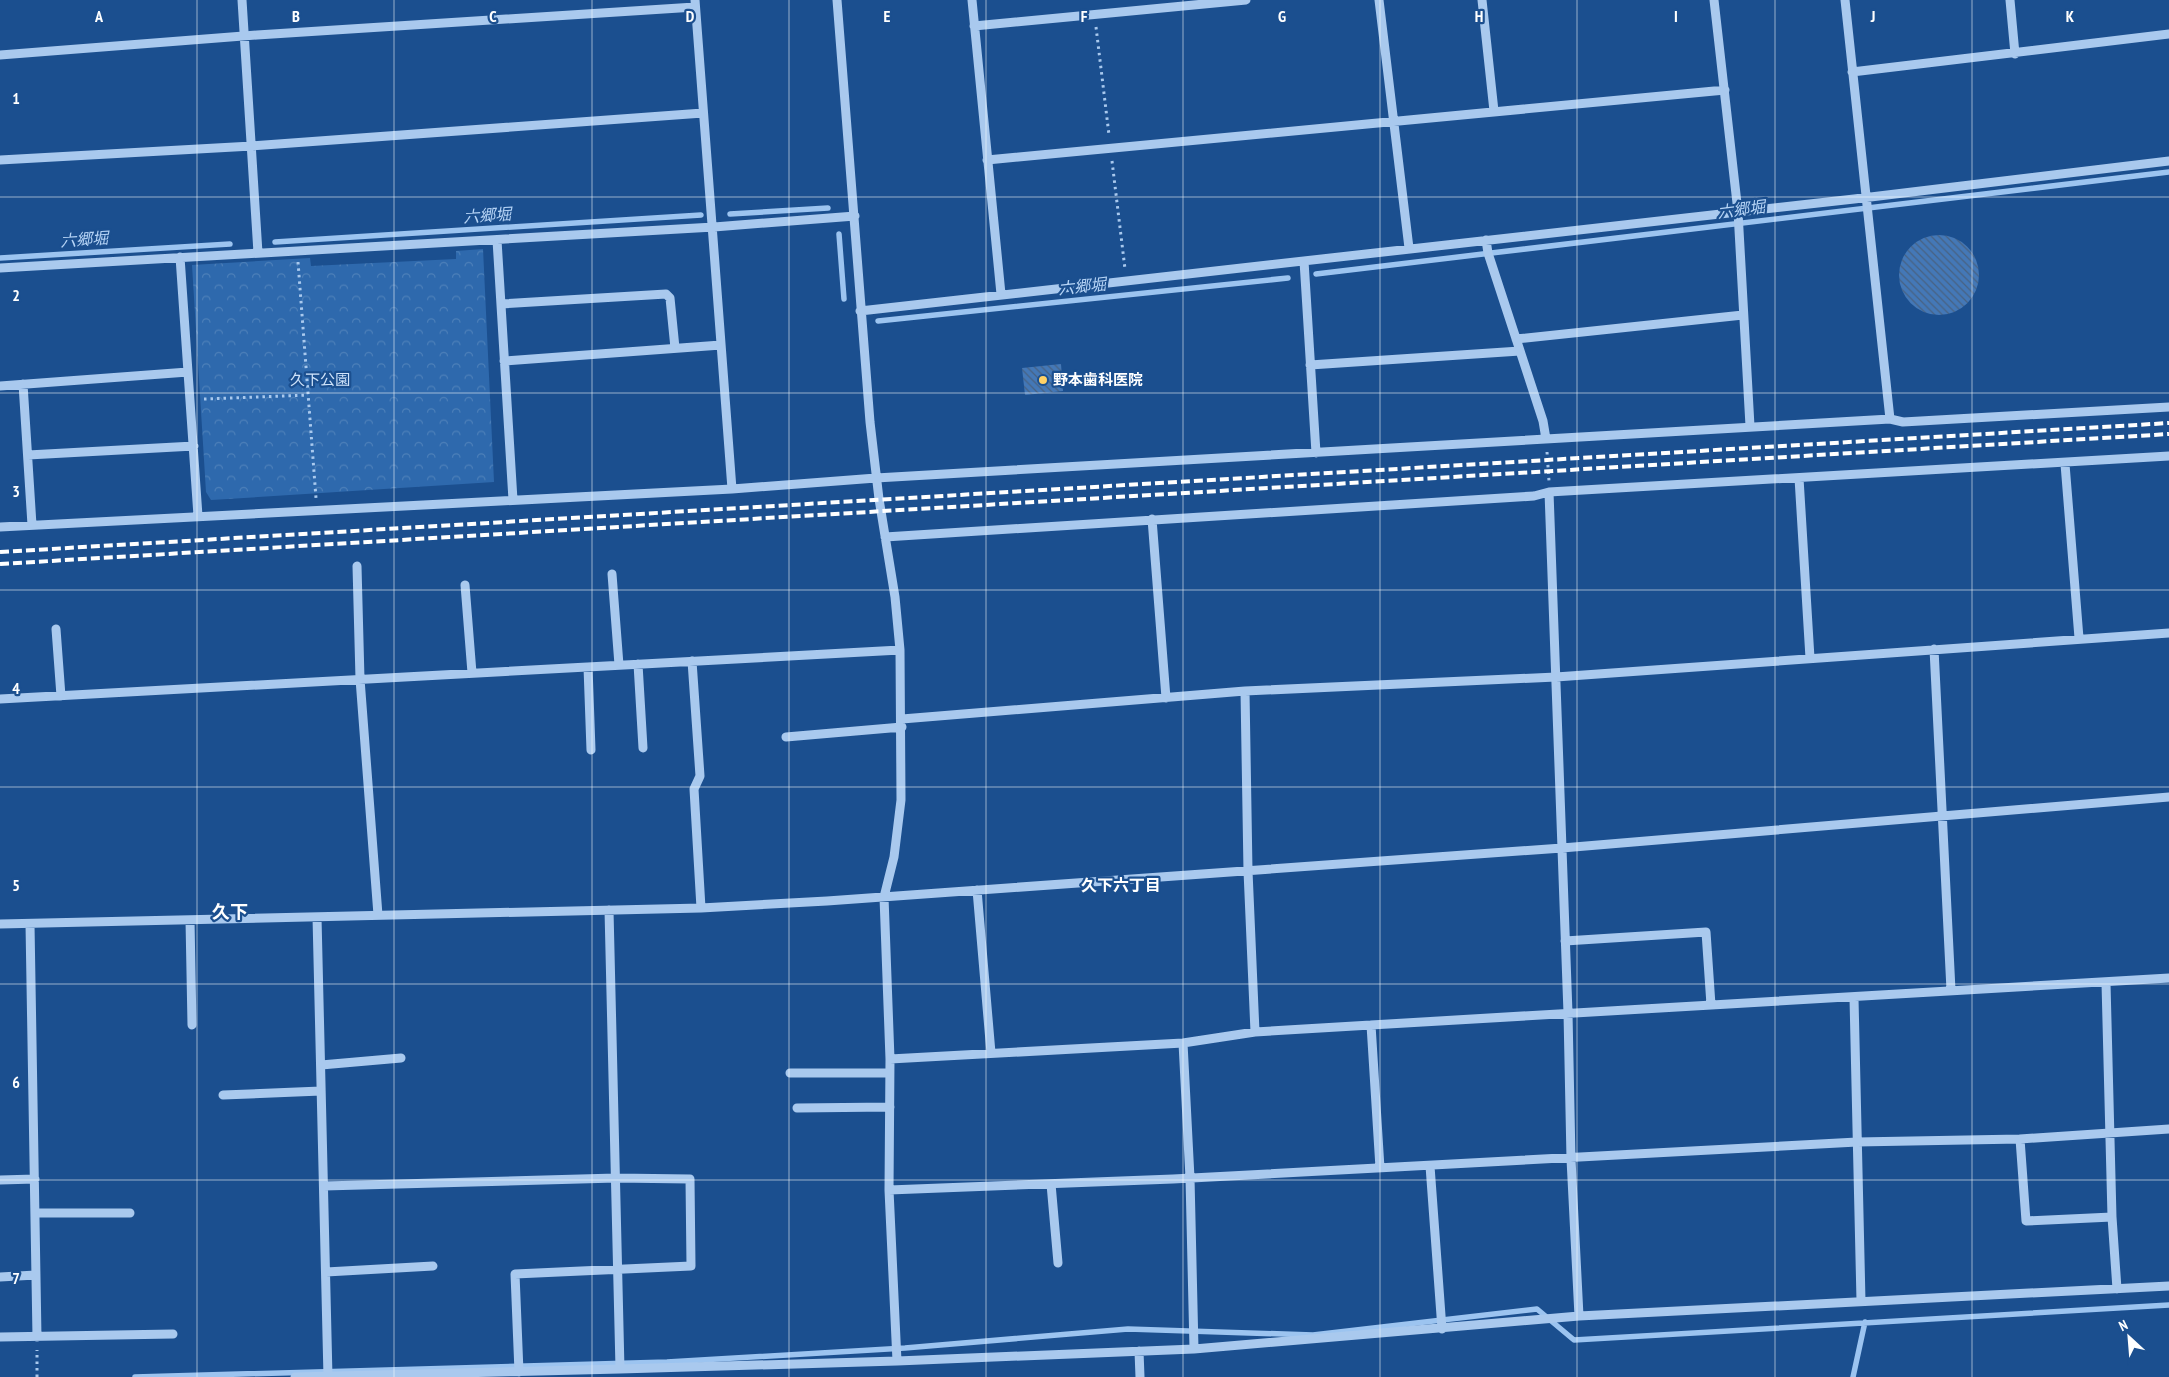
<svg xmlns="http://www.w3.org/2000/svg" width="2169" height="1377" font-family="'PT Sans Narrow','Noto Sans JP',sans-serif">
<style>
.park{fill:url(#park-crowns)}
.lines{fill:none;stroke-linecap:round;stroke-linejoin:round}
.stream{stroke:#9cc4f0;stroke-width:5.5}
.building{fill:url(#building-back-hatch)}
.path{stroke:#a9c9ee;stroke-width:3;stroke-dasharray:2.5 4;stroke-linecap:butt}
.minor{stroke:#a9c9ee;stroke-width:9}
.rail{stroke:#fff;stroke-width:4;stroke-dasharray:9 4;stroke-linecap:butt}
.grid{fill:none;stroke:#fff;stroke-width:1;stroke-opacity:0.55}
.poi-dot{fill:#ffd166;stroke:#1b4f8f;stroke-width:2}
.labels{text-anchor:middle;stroke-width:4.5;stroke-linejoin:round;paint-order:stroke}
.park-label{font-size:15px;fill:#cfe3fa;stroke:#1b4f8f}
.poi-label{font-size:15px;font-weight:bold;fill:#fff;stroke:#1b4f8f;text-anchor:start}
.water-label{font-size:16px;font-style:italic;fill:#b5d3f5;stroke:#1b4f8f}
.neighbourhood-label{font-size:16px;font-weight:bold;fill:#fff;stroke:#1b4f8f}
.quarter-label{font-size:18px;font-weight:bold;fill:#fff;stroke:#1b4f8f}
.grid-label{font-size:16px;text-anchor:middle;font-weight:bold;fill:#fff;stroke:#1b4f8f;stroke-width:4.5;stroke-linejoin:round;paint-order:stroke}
</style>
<defs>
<pattern id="park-crowns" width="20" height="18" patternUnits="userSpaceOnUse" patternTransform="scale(1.25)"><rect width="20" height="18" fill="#2e69ad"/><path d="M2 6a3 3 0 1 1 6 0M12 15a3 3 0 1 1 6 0" fill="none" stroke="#4d80b9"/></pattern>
<pattern id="building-back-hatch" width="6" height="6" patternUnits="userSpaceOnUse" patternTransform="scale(1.25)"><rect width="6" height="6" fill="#4478b7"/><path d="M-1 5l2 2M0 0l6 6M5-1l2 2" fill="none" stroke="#486282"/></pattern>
</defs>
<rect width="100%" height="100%" fill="#1b4f8f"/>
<path class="park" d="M483 249 494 482 211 500 206 492 192 265 310 258 311 266 456 259V251Z"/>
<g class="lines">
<path class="stream" d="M730 214 828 208
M839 234 844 299
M275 242 701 215
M0 258 230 244
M1316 274 2169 172
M878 321 1288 278
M135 1377 667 1362 905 1348 1128 1329 1313 1335 1537 1309 1574 1340 2169 1305
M1853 1377 1865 1322"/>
</g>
<path class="building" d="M1899 275a40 40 0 1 1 80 0a40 40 0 1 1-80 0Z
M1061 364 1063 391 1025 395 1022 368Z"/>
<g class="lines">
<path class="path" d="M1096 27 1109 135
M1112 161 1125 269
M298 262 316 498
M204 399 308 395
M1547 452 1549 481
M37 1377V1350"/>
<path class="minor" d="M242 0 258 253
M695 0 732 489
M837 0 870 422 879 499 895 597 900 650 901 800 894 857 884 897 890 1059 889 1190 897 1361
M972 0 1001 294
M1379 0 1409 248
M1482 0 1494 111
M1714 0 1738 212 1750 426
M2010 0 2015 54
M974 26 1246 0
M0 55 257 35 695 7
M1852 72 2169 34
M0 160 252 146 703 113
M987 160 1725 90
M497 240 513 500
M1486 240 1488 253 1543 421 1546 439
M180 257 198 516
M1304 261 1316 453
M0 268 714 227 855 216
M501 304 666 294 670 298 675 348
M860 311 1854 199 2169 161
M1516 339 1743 315
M504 361 721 345
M1310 365 1520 351
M23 384 32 525
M0 386 188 372
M1890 419 1903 422 2169 407
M28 455 194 446
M2065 464 2079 638
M1799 478 1810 658
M1549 492 1568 1013 1571 1159 1579 1316
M1152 519 1166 698
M0 527 732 489 876 478 1890 419 1845 0
M885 537 1534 496 1549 492 2169 456
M357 566 360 679 378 915
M612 574 619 665
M465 585 472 673
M56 629 61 696
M1934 649 1951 990
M692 661 700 776 694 789 701 908
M638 664 643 748
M588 667 591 750
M1245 691 1248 871 1255 1032
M0 699 900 650
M902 719 1245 691 1556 677 2169 633
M786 737 902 727
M977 890 991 1053
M609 910 620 1369 897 1361 1194 1349 1579 1316 2169 1286
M317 917 328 1377
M190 920 192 1025
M0 924 701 908 827 901 1562 848 2169 797
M30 924 37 1337
M1565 941 1706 932 1711 1005
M2106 983 2112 1217 2117 1289
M1854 998 1861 1301
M1371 1025 1380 1168
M1183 1043 1190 1178 1194 1349
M890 1059 1183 1043 1255 1032 1371 1025 2169 978
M321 1065 401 1058
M790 1073H889
M223 1095 321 1091
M797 1108 890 1107
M2020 1139 2026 1221 2112 1217
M1430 1166 1442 1329
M0 1180 35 1179
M1051 1184 1058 1263
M324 1186 616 1178 690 1179 691 1266 515 1274 519 1372
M889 1190 1173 1179 1857 1142 2020 1139 2169 1129
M35 1213H130
M326 1272 433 1266
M0 1277 36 1275
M0 1337 173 1334
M1139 1351 1140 1377
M295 1377 620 1369"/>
<path class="rail" d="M0 552 2169 423
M0 564 2169 434"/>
</g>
<path class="grid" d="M197 0V1377M394 0V1377M592 0V1377M789 0V1377M986 0V1377M1183 0V1377M1380 0V1377M1577 0V1377M1775 0V1377M1972 0V1377M0 197H2169M0 393H2169M0 590H2169M0 787H2169M0 984H2169M0 1180H2169"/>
<circle class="poi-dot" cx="1043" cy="380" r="5"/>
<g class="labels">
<g class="park-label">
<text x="320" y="385">久下公園</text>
</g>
<g class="poi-label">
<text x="1053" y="385">野本歯科医院</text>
</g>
<g class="water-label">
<text transform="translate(1741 209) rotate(-7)" y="6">六郷堀</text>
<text transform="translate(487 215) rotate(-4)" y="6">六郷堀</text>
<text transform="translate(84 239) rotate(-4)" y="6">六郷堀</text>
<text transform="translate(1082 286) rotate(-6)" y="6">六郷堀</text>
</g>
<g class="neighbourhood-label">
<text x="1121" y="891">久下六丁目</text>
</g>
<g class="quarter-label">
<text x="230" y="918">久下</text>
</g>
</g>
<g class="grid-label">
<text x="99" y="22">A</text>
<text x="296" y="22">B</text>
<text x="493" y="22">C</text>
<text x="690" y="22">D</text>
<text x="887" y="22">E</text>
<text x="1084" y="22">F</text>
<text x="1282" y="22">G</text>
<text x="1479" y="22">H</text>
<text x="1676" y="22">I</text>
<text x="1873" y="22">J</text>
<text x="2070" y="22">K</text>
<text x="16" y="104">1</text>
<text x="16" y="301">2</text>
<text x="16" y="497">3</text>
<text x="16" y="694">4</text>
<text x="16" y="891">5</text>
<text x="16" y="1088">6</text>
<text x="16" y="1284">7</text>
</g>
<g transform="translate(2129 1337) rotate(334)" stroke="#1b4f8f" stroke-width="4" paint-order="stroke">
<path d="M0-4L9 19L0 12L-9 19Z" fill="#ffffff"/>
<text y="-8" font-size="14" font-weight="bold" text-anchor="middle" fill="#ffffff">N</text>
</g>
</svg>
